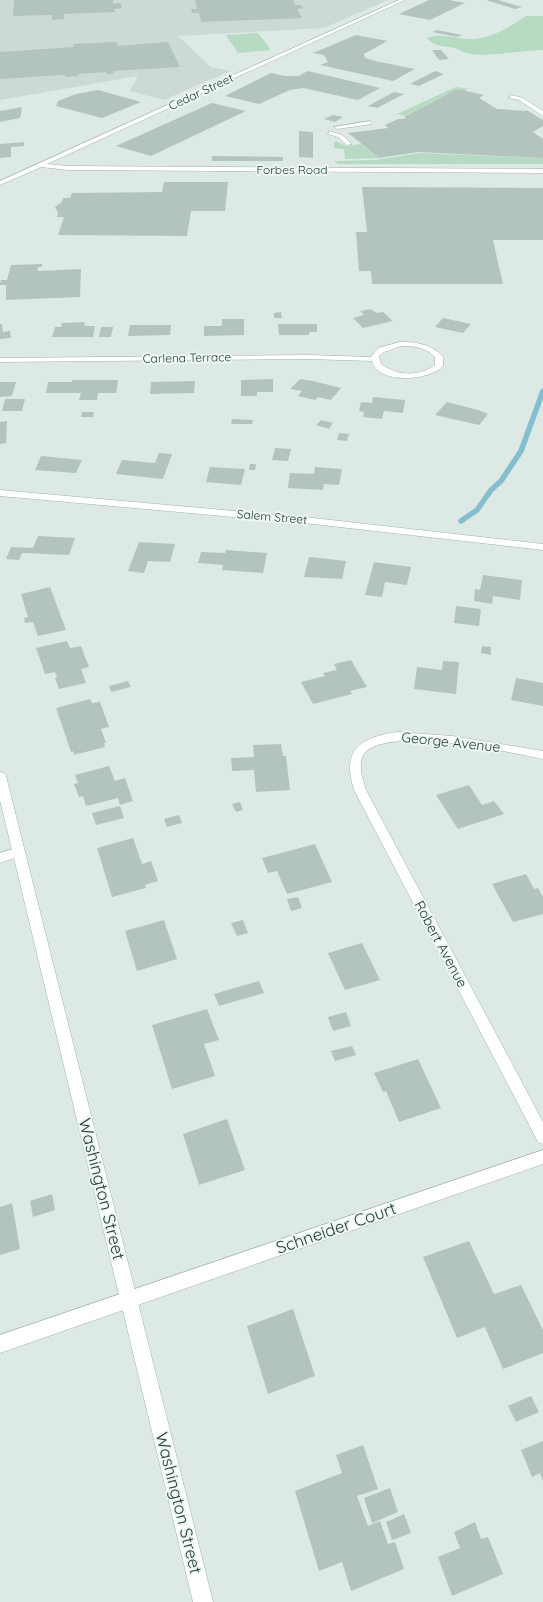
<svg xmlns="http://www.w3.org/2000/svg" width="543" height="1602" font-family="Quicksand,sans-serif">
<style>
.built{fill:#ccd9d4}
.green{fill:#b6dbc2}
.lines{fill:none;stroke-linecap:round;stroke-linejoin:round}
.stream{stroke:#84becf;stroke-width:5.5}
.building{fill:#b3c4be}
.lane-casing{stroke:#a0b0ac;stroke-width:1}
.street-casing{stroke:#a0b0ac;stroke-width:1}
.secondary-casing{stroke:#9db5ae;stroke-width:1}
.lane{fill:#fff;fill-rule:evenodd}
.street{fill:#fff;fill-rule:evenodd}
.secondary{fill:#fff;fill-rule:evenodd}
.labels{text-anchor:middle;stroke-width:4;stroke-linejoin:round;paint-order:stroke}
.far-street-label{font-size:12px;fill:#1f3833;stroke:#edf6f2}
.street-label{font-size:14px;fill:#1f3833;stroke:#edf6f2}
.near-street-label{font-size:17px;fill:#1f3833;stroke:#edf6f2}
</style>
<rect width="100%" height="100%" fill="#dde9e5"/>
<path class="built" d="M0 0H388L324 28 178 36 211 67 230 71 164 100 130 91 138 76 0 100Z"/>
<path class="green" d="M526 16H543V50C525 50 480 58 466 53 462 52 459 49 455 48 444 46 434 47 427 38 440 33 454 38 467 39 490 40 508 28 526 16Z
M258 33 271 50 238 53 226 35Z
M456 87 471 89H466V92L457 89 405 116 397 114Z
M336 141 346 146 361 144 379 158 345 159 344 149 334 148V143Z
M420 153 543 158V164H338L334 161 375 160Z"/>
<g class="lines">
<path class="stream" d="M461 521 477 510 491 490 501 481 521 451 543 391"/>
</g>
<path class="building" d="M14 0H113V4L121 3 122 8 114 9 115 12 64 14V19L52 20V15L13 16Z
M195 0H293L295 5H301L303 8 297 9 302 18 201 22 199 13H192L191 9H197Z
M429 0H449L465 3 430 20 399 14Z
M486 0H498L522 7 515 9Z
M437 30 462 35 458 37 432 32Z
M356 35 387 41 364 54 365 58 376 61H375L415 69 393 81 320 65 328 62 324 55 313 53Z
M116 42 118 46 168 42 180 67 113 71 114 74H107L106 72 78 74 79 76 67 77 63 75 0 79V52L74 47 73 44Z
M432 50H441L449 59 439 60Z
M308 71 380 88 358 100 303 88 290 90 259 104 225 96 271 73 285 76H298Z
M435 71 444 74 419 86 410 84Z
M457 89 484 95 479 98 497 109 528 111 543 120V126L533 132 543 139V158L418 152 379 158 348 133 388 128 385 125 398 119H403L406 117H404Z
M98 90 141 102 102 118 56 106 58 101 76 94Z
M394 92 404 94 377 108 368 106Z
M212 103 246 111 151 156 116 146Z
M22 107 20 118 0 122V111Z
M333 115 343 117 335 122 324 119Z
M299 131 313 132V158L299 157Z
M24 142V146L11 147V157L0 158V144Z
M212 156 283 157V161H212Z
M164 182H228L225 211H191L187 236 58 235 64 217H57L58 213 55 207 62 202 63 198H70L72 193 162 192Z
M362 187 543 188V240H493L503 284H372L371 271H359L356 232H367Z
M42 264V267H38V271L81 269 80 297 6 300V285H0V284L1 280H7L11 265Z
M371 309 376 313 383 312 393 321 363 328 353 318 364 315 360 311Z
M281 312 282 318H274V313Z
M443 318 471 324 463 333 435 327Z
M222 319H244V335L204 336V326H222Z
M85 322 84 326H95L93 337H52L55 327H61L62 323Z
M0 324H2L3 332 10 331 11 338 0 339Z
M278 324H317V332H309V335H279Z
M130 325H171L170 335 128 336Z
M101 327H113L111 337H99Z
M273 379V392H257V396H241V380Z
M300 379 313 381 341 388 331 400 318 397 315 400 298 396 302 391 290 389Z
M72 380H118L116 393H98L97 400H79L81 393H46L48 382H72Z
M195 381 194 393 150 394 151 382Z
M0 382H16L12 396 0 397Z
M373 397 405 400 403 413 384 411 382 419 363 417 364 412 359 411 361 402 372 403Z
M5 399H25L22 411H2Z
M447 402 478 410 488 414 479 425 435 415Z
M82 412H94L93 417H81Z
M232 419 253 420 252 424H231Z
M321 420 333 423 329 429 316 425Z
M7 421 6 443 0 444V422Z
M339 433 349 434 347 441 337 440Z
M275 448 291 449 288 461 272 460Z
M159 453 172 454 163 479 116 474 122 460 155 463Z
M41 456 82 460 76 473 35 470Z
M250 464H256L255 470H249Z
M210 467 245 469 241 485 206 482Z
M315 467 342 469 339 485 324 484 323 490 288 488 290 473 314 474Z
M38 536 75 538 69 555 22 553 19 560 6 559 11 547 33 548Z
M139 542 175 544 170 562 148 561 144 573 128 571Z
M226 550 267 553 263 573 222 570 223 565 198 563 201 552 225 553Z
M309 557 346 561 342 579 304 577Z
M374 562 411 567 407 585 385 582 382 597 365 595Z
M483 575 522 580 520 600 493 596 492 604 474 601 475 589 480 590Z
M50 587 66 630 38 636 33 622 25 623 24 618 28 617 21 594Z
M456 606 481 609 479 626 454 623Z
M67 641 70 648 81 646 89 667 81 669 86 683 59 689 55 678 57 677 55 672 45 674 36 648Z
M482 646 491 647V655L481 653Z
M351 660 367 687 350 691 352 694 313 704 301 682 325 676 323 673 337 670 334 664Z
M443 661 459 662 456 694 414 689 417 667 442 670Z
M516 678 543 683V706L511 700Z
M128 681 131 687 111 692 109 686Z
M90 699 92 703 100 702 109 727 101 729 106 743H104L105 747 74 755 73 751 71 752 56 708Z
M281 744 283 756H286L290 790 256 792 254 770 232 771 231 758 254 757 253 745Z
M109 766 115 781 125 778 133 801 120 805 118 798 86 806 83 796 79 797 74 784 78 783 75 775Z
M469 785 482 805 494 801 504 814 458 829 436 795Z
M240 802 243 810 236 812 232 804Z
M120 806 124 818 96 825 92 813Z
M179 815 182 823 167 827 164 819Z
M133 838 142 864 151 861 158 881 145 885 146 888 112 897 97 848Z
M315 844 332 882 287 894 277 871 268 873 262 858Z
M526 874 534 889 538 888 543 897V914L513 922 492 884Z
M298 897 302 908 291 911 287 899Z
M164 920 177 959 137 971 125 931Z
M243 920 248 933 237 936 231 923Z
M362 943 380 980 345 990 328 953Z
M259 981 264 993 219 1006 214 994Z
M207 1009 219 1040 204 1044 215 1076 172 1089 152 1025Z
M346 1012 351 1026 333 1031 328 1017Z
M352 1046 356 1055 335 1061 331 1051Z
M418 1059 441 1108 399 1122 386 1091 383 1092 374 1073Z
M227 1119 245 1170 199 1185 183 1134Z
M52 1194 55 1210 33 1217 30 1201Z
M12 1203 20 1249 0 1255V1207Z
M469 1241 494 1294 521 1285 543 1330V1353L503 1369 485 1327 457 1338 423 1257Z
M293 1309 315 1376 268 1394 247 1326Z
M531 1396 539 1412 516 1422 508 1406Z
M543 1441V1481L540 1473 532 1477 521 1450Z
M363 1445 378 1489 357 1496 368 1526 380 1521 388 1544 395 1542 404 1569 351 1591 342 1562 319 1571 295 1491 342 1473 336 1455Z
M390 1488 398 1512 372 1523 364 1498Z
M404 1514 411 1533 392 1540 386 1522Z
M475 1522 481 1539 488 1537 503 1574 452 1596 438 1557 460 1548 454 1532Z"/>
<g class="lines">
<defs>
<path id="lane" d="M511 95 523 98 543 111V116L519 100 509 98Z
M370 121 372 124 337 129 334 127Z
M330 131 342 135 352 144 347 145 338 137 328 134Z
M19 847 23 849 25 852 23 855 0 863V853Z"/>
<path id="street" d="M399 0H405L47 164 68 166 543 169V173L68 170 41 167 0 185V181Z
M400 342C416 342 432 344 443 357V366C430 381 377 385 372 361L309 359 0 362V358L309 355 371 357 378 348ZM401 346C413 346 426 347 435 357V365C418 377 397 376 381 364L379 356 384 352Z
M398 732 452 736 543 751V759C509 752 386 725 364 754 357 764 363 780 366 790L543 1122V1144L538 1142 354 790C341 749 361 737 398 732Z
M543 1150V1164L0 1353V1335Z"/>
<path id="secondary" d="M0 490 313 518 543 544V550L313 524 0 496Z
M0 772 4 773 6 776 213 1602H193L0 800Z"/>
</defs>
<use href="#lane" class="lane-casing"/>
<use href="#street" class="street-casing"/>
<use href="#secondary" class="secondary-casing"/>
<use href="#lane" class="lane"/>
<use href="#street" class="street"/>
<use href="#secondary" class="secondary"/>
</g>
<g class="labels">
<g class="far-street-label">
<text transform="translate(201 92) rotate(-25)" y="4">Cedar Street</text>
<text x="292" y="174">Forbes Road</text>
<text transform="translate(187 358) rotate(-1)" y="4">Carlena Terrace</text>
<text transform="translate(272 517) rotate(5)" y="4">Salem Street</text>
</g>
<g class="street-label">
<text transform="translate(451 742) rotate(6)" y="5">George Avenue</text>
<text transform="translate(441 944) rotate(62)" y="5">Robert Avenue</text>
</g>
<g class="near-street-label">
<text transform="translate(102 1189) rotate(76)" y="6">Washington Street</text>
<text transform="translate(336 1228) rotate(-19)" y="6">Schneider Court</text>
<text transform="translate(179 1503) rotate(76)" y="6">Washington Street</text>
</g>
</g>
</svg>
